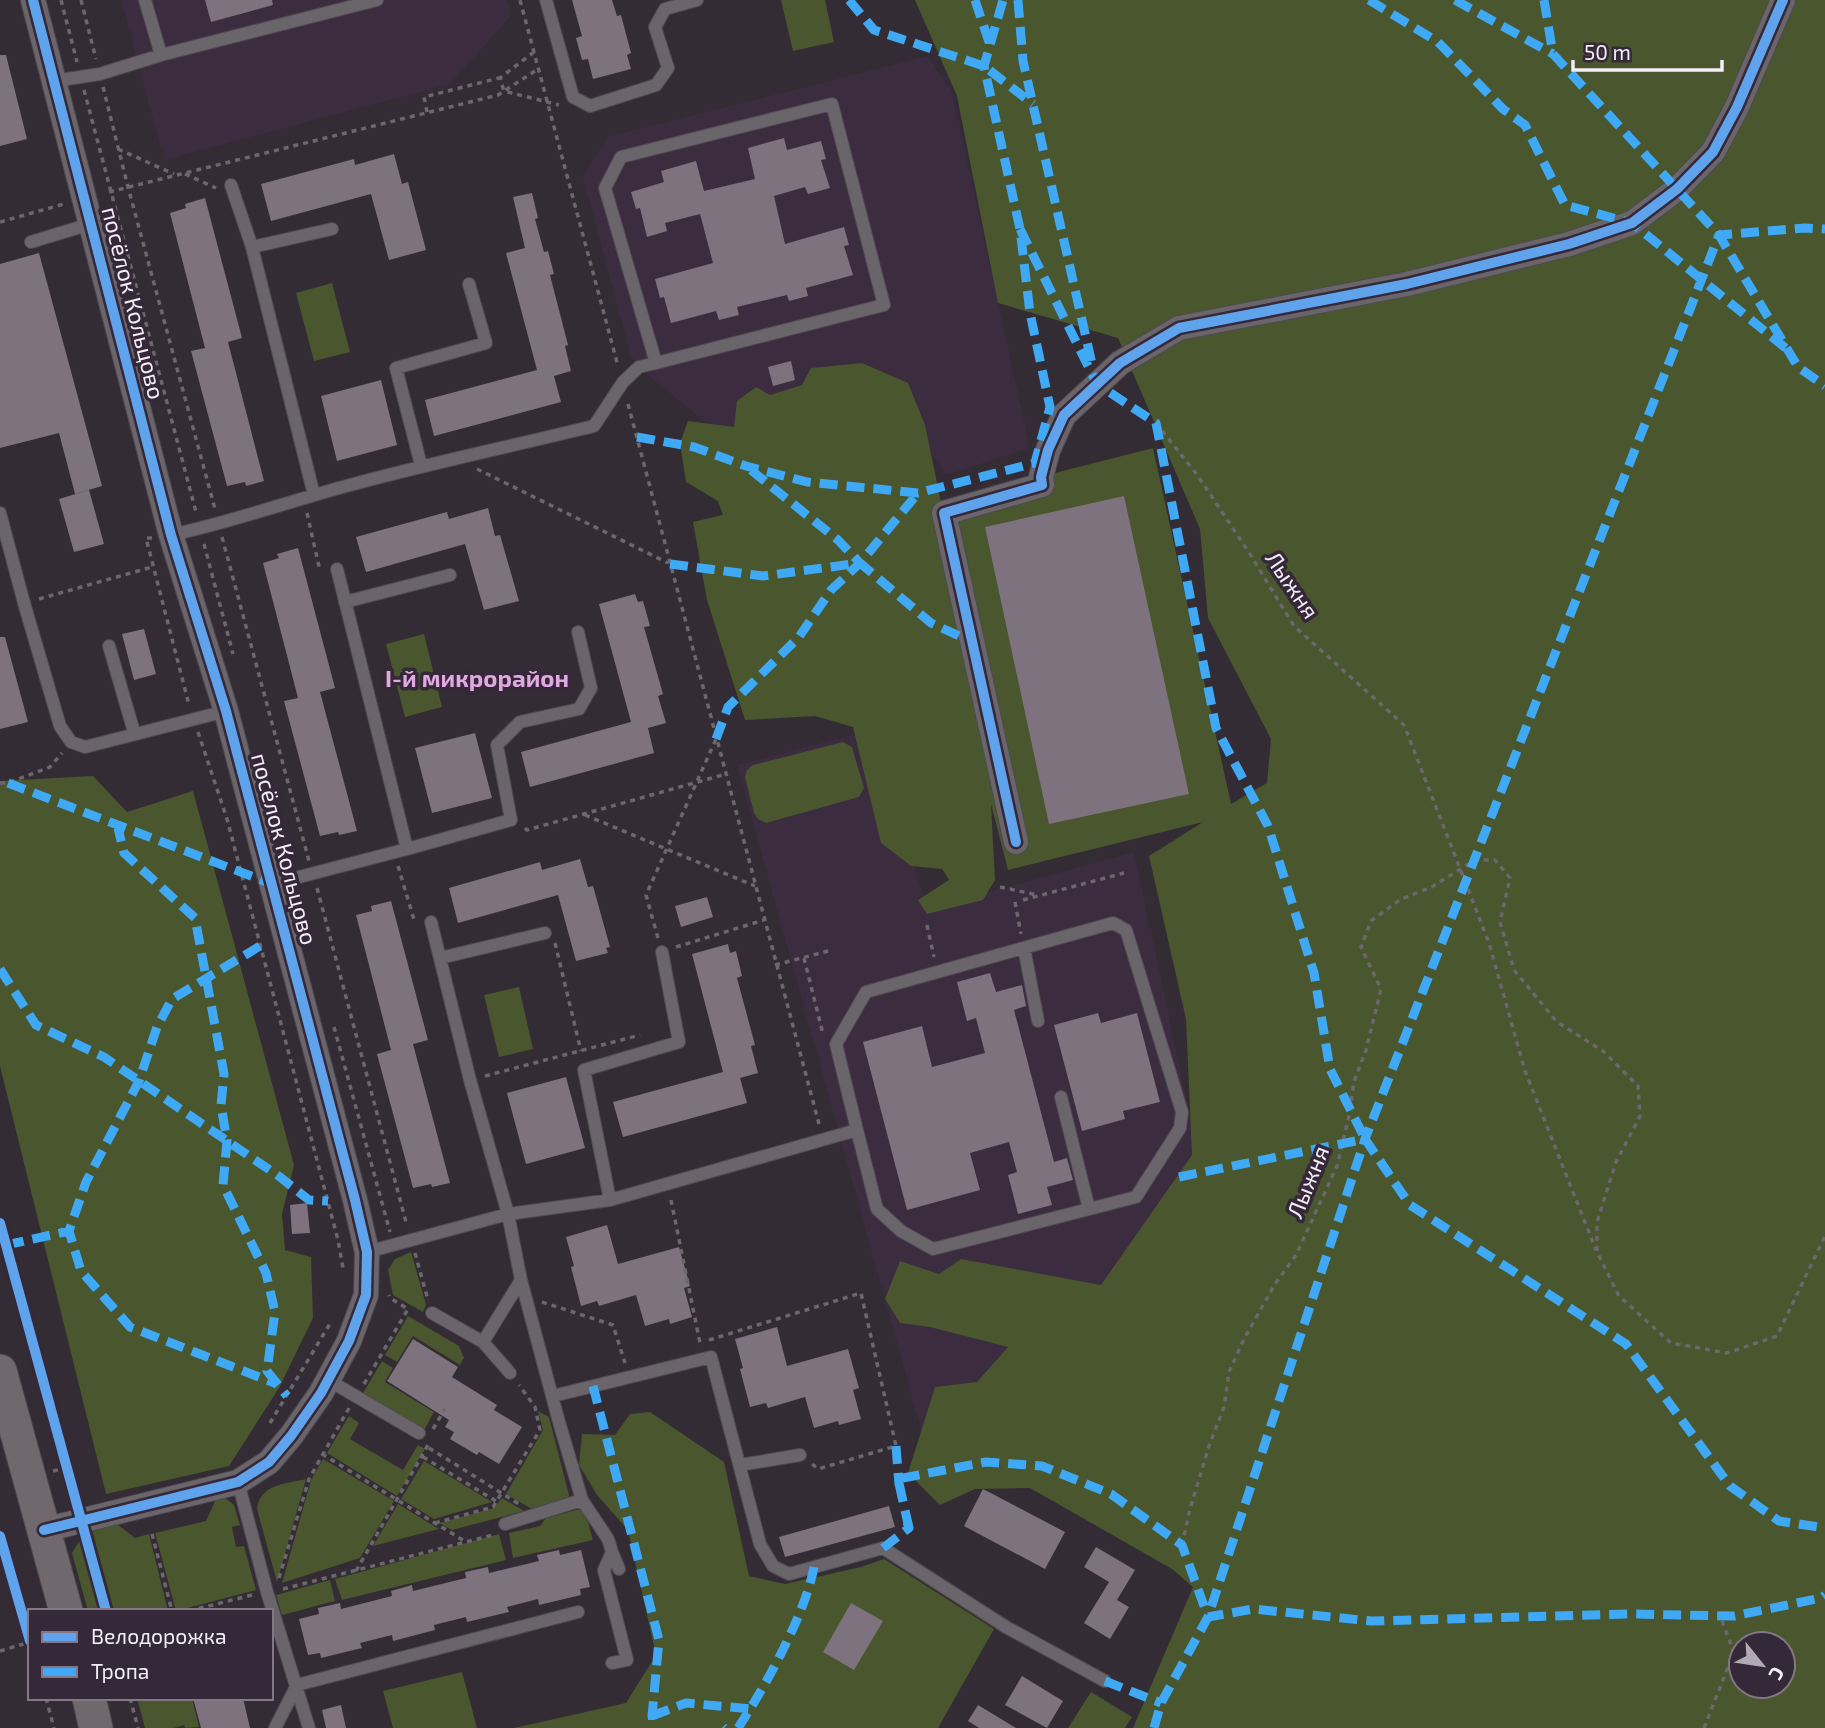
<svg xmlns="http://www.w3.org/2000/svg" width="1825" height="1728" font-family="'Exo 2',sans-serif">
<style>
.built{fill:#3c2c3f}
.green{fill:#49562e;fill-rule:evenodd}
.building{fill:#7d727e}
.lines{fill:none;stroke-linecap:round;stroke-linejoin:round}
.lane-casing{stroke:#4f4950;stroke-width:14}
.street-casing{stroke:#4f4950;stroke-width:26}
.secondary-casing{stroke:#4f4950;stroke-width:35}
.path{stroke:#6c676d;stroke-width:3.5;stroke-dasharray:5 5;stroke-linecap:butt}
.lane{stroke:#6a646b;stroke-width:12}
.street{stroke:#6a646b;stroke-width:24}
.secondary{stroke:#71686e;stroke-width:33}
.quiet{stroke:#3fa9f5;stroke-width:9;stroke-dasharray:18 9;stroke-linecap:butt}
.cycleway-casing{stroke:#352838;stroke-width:15}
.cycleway{stroke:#60a3ed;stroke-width:10}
.labels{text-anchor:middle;stroke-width:7;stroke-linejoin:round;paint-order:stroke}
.street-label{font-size:23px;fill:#f5edf7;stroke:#352838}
.neighbourhood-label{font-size:24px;font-weight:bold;fill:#e0a9e2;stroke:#352838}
</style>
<rect width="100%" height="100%" fill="#332c34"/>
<path class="built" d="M121 0H507L511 16 450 84 164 160Z
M928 56 952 92 1030 448 946 475 894 400 732 444 648 375 631 357 583 177 607 137Z
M875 729 927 909 1134 852 1245 1374 929 1459 737 765Z"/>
<path class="green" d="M781 0H825L834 42 793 51Z
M915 0H1825V1728H1133L1193 1587 1172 1569 1030 1488 975 1489 940 1505 908 1473 935 1387 977 1382 1008 1347 930 1327 900 1323 885 1299 900 1261 939 1274 961 1259 1101 1285 1192 1155 1186 1019 1149 856 1203 822 1008 870 991 804 995 880 983 900 927 914 918 900 949 880 942 869 911 866 881 843 853 727 815 716 745 720 707 600 693 522 723 515 718 501 686 482 680 443 688 421 734 427 737 401 756 387 770 395 802 385 811 368 862 363 908 383 925 425 941 502 1153 448 1231 804 1267 783 1271 739 1208 618 1200 529 1118 338 998 303 957 96ZM1741 1644H1783V1686H1741Z
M332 283 350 352 314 361 296 293Z
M424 634 442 707 405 717 386 644Z
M843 742 852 747 864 788 859 797 766 823 758 819 754 813 745 777 747 770 753 765Z
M93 776 127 812 193 791 294 1165 282 1214 285 1250 311 1257 313 1318 279 1388 229 1466 106 1494 0 1066V781Z
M519 987 533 1049 499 1057 484 995Z
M411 1252 426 1305 423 1312 393 1295 388 1270 395 1259Z
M408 1316 459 1346 464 1358 460 1365 413 1336 397 1362 385 1355Z
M382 1361 393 1368 385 1382 434 1412 423 1432 362 1395Z
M538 1411 549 1417 569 1495 567 1499 532 1509 506 1494 543 1430Z
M650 1412 724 1462 749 1576 785 1584 861 1567 884 1559 994 1629 938 1728H514L626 1703 656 1655 628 1530 597 1495 579 1465 582 1434 615 1435 630 1414Z
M349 1416 359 1423 350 1439 403 1470 418 1445 425 1449 397 1496 327 1453Z
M323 1459 394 1501 360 1558 282 1583 311 1480Z
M424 1461 492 1502 434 1519 401 1499Z
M306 1479 277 1582 257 1509C260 1484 285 1484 306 1479Z
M224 1497 234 1505 240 1525 232 1527 236 1547 244 1546 256 1590 176 1611 155 1533 206 1521 216 1499Z
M502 1498 524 1511 452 1530 439 1523 494 1508Z
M398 1504 439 1529 373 1546Z
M584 1508 593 1540 513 1558 509 1533 540 1526 546 1518Z
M117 1524 135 1538 149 1534 168 1611H114L92 1530Z
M499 1534 506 1560 342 1600 335 1579Z
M80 1540 101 1611H88L72 1553Z
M330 1580 335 1601 282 1615 276 1595Z
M462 1672 477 1728H393L383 1691Z
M1091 1692 1132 1717 1125 1728H1068Z
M137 1698H192L199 1727 185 1728 184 1725 174 1728H145Z"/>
<path class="building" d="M205 0H272L273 5 211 22Z
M572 0H612L617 16 621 15 631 53 627 55 631 69 593 79 588 59 582 60 576 38 582 36Z
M0 55H6L27 139 0 146Z
M784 138 787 150 821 141 826 159 821 160 830 188 808 194 805 187 774 196 785 244 844 227 849 245 844 246 853 275 806 288 808 296 789 301 787 295 737 307 739 315 719 320 716 311 671 323 664 297 660 298 655 279 713 263 700 214 665 223 667 231 647 237 640 208 636 209 631 192 664 182 661 171 696 161 704 191 755 179 748 148Z
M394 154 402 184 408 182 426 250 389 260 371 194 271 221 261 184 354 159 355 165Z
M532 193 538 218 535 219 544 252 548 251 554 274 550 275 568 345 565 346 571 371 554 376 561 402 434 436 425 400 537 370 506 253 525 248 513 197Z
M205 198 242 338 228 342 264 481 246 486 245 482 227 486 191 351 205 348 170 213 186 208 185 204Z
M39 253 102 486 75 494 59 433 0 448V264Z
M791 361 795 380 773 386 768 367Z
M381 380 397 445 337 461 321 396Z
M89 490 104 544 74 552 59 499Z
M1124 496 1189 794 1049 824 985 527Z
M488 508 495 536 500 535 519 601 484 610 465 544 366 572 356 537 447 512 449 519Z
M298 548 335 688 320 692 357 831 339 835 338 832 320 836 284 701 298 698 263 563 279 558 277 554Z
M635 594 638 602 643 601 650 626 644 627 663 694 658 696 666 723 648 728 654 753 530 787 521 752 631 722 599 604Z
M144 629 156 674 134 680 122 634Z
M0 637H5L28 722 0 729Z
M475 733 492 798 432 813 415 748Z
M580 859 588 887 593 886 610 947 606 948 608 953 576 961 558 895 458 923 449 888 540 862 542 870Z
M707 897 713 917 681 927 675 906Z
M391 901 428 1040 413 1044 450 1183 432 1187 431 1184 413 1188 377 1054 391 1050 356 915 372 911 371 906Z
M728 944 730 953 736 951 742 976 737 978 755 1045 751 1046 758 1073 740 1078 747 1103 623 1137 613 1102 723 1072 692 954Z
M990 973 996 992 1022 985 1026 1006 1014 1010 1054 1162 1067 1158 1073 1180 1047 1187 1052 1205 1018 1214 1008 1175 1017 1172 1009 1142 970 1153 980 1190 907 1210 863 1042 922 1026 932 1067 985 1053 976 1018 967 1021 957 982Z
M1098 1013 1101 1023 1137 1013 1160 1102 1123 1111 1125 1119 1082 1131 1054 1025Z
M566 1077 585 1148 526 1164 507 1093Z
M307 1203 310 1233 292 1234 290 1205Z
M607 1225 618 1264 679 1247 690 1286 684 1288 692 1317 670 1324 669 1319 645 1326 636 1295 599 1306 597 1301 581 1306 571 1267 574 1266 566 1237Z
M777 1327 787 1366 848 1349 859 1388 853 1390 861 1419 839 1425 838 1421 814 1428 805 1397 768 1408 766 1403 750 1407 740 1369 743 1368 735 1339Z
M413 1339 458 1367 452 1377 497 1405 494 1410 522 1427 499 1464 479 1452 477 1455 450 1439 454 1432 445 1427 449 1420 387 1381Z
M983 1489 1065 1532 1045 1569 964 1526Z
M889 1506 895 1527 785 1557 779 1537Z
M1096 1547 1135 1570 1117 1600 1129 1607 1110 1639 1084 1623 1109 1582 1084 1567Z
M559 1550 560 1555 581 1550 590 1587 580 1589 581 1595 539 1605 538 1599 507 1607 509 1612 467 1622 466 1617 434 1625 435 1630 393 1641 392 1635 360 1643 362 1648 321 1658 320 1653 308 1655 299 1619 319 1614 318 1608 340 1603 341 1609 392 1596 391 1591 412 1585 413 1591 466 1578 465 1572 488 1567 489 1573 539 1561 537 1555Z
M851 1603 883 1621 854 1670 823 1652Z
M1022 1676 1063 1701 1047 1728 1005 1705Z
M193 1698H243L250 1728H201Z
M341 1705 346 1728H326L322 1710Z
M978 1705 1016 1728H979L968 1721Z"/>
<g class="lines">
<defs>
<path id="lane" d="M145 0 161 55
M546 0 573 97 590 106 656 85 668 68 655 27 665 9 697 0
M54 81 100 74 161 55 377 0
M231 185 252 247 314 495
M31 242 90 224
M252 247 332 229
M421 465 396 368 486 343 469 284
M0 513 24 603 60 726 71 742 85 747 226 711
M171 535C232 522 290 501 350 485 431 463 512 446 594 426L623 382 639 367 656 363 884 305 832 104 621 157 605 188 656 363
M337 569 407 849
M345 602 450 575
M109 646 134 732
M272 884 407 849 511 820 497 745 520 722 579 709 591 688 578 632
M431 922 470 1080 508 1214 521 1280 559 1422 582 1500 608 1539 612 1552 604 1570 627 1660 612 1663
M1024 948 1038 1021
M440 958 545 933
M1061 1097 1089 1209
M610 1200 584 1070 679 1042 662 952
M367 1252 508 1214 610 1200 857 1130 836 1044 866 992 1113 923 1126 930 1182 1112 1180 1128 1136 1197 933 1249 901 1231 877 1209 857 1130
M432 1313 483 1342 510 1373
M483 1342 521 1280
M328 1380 419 1433
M553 1396 711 1357 760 1544 773 1566 789 1574 883 1548 1006 1627 1105 1681
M740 1465 800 1455
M238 1482 267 1592 309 1728
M505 1524 582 1500
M612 1552 619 1569
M275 1728 297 1685 578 1612"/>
<path id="street" d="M33 0 171 535 226 711 355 1200 367 1252 366 1295 349 1341 321 1393 291 1436 269 1462 238 1482 44 1530
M1016 842 944 513 1042 485 1041 477 1048 450 1064 415 1120 363 1179 328 1407 284 1569 244 1632 223 1677 189 1713 152 1737 107 1783 0"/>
<path id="secondary" d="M0 1371 66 1611
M89 1698 96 1728"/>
</defs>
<use href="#lane" class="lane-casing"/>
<use href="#street" class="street-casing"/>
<use href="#secondary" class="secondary-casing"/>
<path class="path" d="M61 0 77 62
M81 0 96 59
M520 0 618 366
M534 52 500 78 504 91 559 105
M103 87 128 187 215 509
M84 90 196 512
M427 112 424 97 499 78
M118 149 174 174
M185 174 216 188
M109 192 498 95 538 69
M0 222 64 204
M628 404 819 1124
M1156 423 1198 476 1248 551 1294 626 1404 725 1489 943 1525 1071 1596 1250
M477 469 668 563
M307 513 320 571
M222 537 309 861
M152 538H146L189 705
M204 544 233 654
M39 599 152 567
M198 732 227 819 338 1240 343 1268
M0 783H8L50 767 62 753
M585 815 755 886
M525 828 527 830 726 774
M398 866 415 923
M1000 887 1038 895
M317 888 407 1226
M1023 900 1124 873
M1015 902 1021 934
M927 925 934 957
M658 938 646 895 716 739
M555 943 581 1051
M676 947 764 920
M804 958 823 1034
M775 965 832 950
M334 1027 390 1232
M485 1076 640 1035
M671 1200 700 1343
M0 1223 78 1500
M415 1253 428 1300
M542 1302 613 1325 625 1363
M709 1340 861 1293 896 1446 818 1469 811 1463
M364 1384 408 1309 390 1298 389 1295
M270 1423 331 1322
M433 1429 445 1409
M429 1448 519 1504
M322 1454 466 1542
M423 1457 496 1501
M53 1471 68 1468
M435 1523 493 1507 496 1502 540 1430 535 1407 519 1385
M152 1534 172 1611
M0 1536 30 1641
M88 1542 106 1611
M1182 1545 1190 1509 1209 1446 1224 1407 1229 1372 1244 1339 1275 1284 1296 1255 1337 1166 1349 1116 1354 1082 1366 1050 1381 989 1361 947 1371 921 1401 899 1430 888 1475 860H1495L1510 878 1500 922 1514 970 1557 1022 1603 1051 1638 1086 1640 1116 1616 1162 1597 1222V1252L1619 1296 1671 1343 1727 1353 1777 1336 1825 1236
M356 1571 428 1445
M279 1578 309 1479 349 1408
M283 1589 493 1535
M189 1611 252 1595
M0 1651 30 1642
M46 1698 54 1728
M130 1698 138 1728
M1704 1728 1734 1652 1720 1616"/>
<use href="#lane" class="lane"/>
<use href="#street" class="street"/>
<use href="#secondary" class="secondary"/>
<path class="quiet" d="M849 0 874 30 984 66 1033 104
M975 0 990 45
M1018 0 1023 61 1092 364
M1369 0 1438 42 1503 109 1525 125 1565 205 1632 223 1788 350
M1455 0 1553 54
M1544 0 1553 54 1719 235 1798 367 1825 386
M1020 229 1097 384 1156 423 1216 728 1268 826 1314 973 1330 1069 1365 1139
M637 437 694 447 746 466 807 482 918 493 1035 463 1050 407 1030 313 1020 229 984 66 1003 0
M751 470 838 540 860 563
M670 564 763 576 860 563 931 623 972 642
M716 739 728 707 799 637 831 590 860 563 918 493
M8 783 272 884
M117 824 124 853 195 918 224 1074 221 1105 227 1141 223 1185 266 1273 275 1312 267 1371 287 1396
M260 946 172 999 157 1027 139 1081 86 1182 69 1231 81 1271 130 1327 277 1384
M0 969 36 1025 104 1057 280 1177 309 1200 328 1201
M1179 1177 1365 1139 1410 1205 1626 1344 1730 1486 1779 1521 1825 1528
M6 1245 69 1231
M593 1386 659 1640 652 1716 654 1728
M896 1446 899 1485
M909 1528 898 1479 986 1462 1042 1466 1111 1494 1182 1545 1208 1617 1253 1609 1371 1621 1631 1614 1734 1616 1821 1598 1825 1595
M883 1548 909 1528 907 1522
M1105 1681 1161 1703
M652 1716 686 1703 751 1709
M723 1727 724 1728
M738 1728C765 1687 805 1615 814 1567
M1154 1728 1161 1703 1208 1617 1365 1139 1719 235 1805 228 1825 229"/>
<defs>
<path id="cycleway" d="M33 0 171 535 226 711 355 1200 367 1252 366 1295 349 1341 321 1393 291 1436 269 1462 238 1482 44 1530
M1016 842 944 513 1042 485 1041 477 1048 450 1064 415 1120 363 1179 328 1407 284 1569 244 1632 223 1677 189 1713 152 1737 107 1783 0
M0 1223 106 1611
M0 1536 30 1641"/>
</defs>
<use href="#cycleway" class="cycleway-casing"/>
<use href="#cycleway" class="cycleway"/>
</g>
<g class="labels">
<g class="street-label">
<text transform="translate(133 303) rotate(76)" y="8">посёлок Кольцово</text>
<text transform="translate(1292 585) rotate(56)" y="8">Лыжня</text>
<text transform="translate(284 849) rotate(75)" y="8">посёлок Кольцово</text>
<text transform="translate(1308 1182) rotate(-68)" y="8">Лыжня</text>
</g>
<g class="neighbourhood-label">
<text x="477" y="687">I-й микрорайон</text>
</g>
</g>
<rect x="28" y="1609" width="245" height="91" fill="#352838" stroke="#827784" stroke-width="2"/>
<rect x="42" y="1632" width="35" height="10" fill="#60a3ed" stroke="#827784" stroke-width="2"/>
<text x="91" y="1644" font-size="21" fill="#f5edf7">Велодорожка</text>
<rect x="42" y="1667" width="35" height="10" fill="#3fa9f5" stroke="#827784" stroke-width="2"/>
<text x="91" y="1679" font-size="21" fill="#f5edf7">Тропа</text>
<g transform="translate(1762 1665) rotate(120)"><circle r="33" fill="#352838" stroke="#827784" stroke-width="2"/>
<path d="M0-5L12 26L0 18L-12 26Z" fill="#b1a9b3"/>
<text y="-10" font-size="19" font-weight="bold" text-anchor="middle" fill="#f5edf7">С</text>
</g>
<path d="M1573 60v10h149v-10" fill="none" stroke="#f5edf7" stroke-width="3.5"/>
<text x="1584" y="60" font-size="21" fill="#f5edf7" stroke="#352838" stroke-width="5" paint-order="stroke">50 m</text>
</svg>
